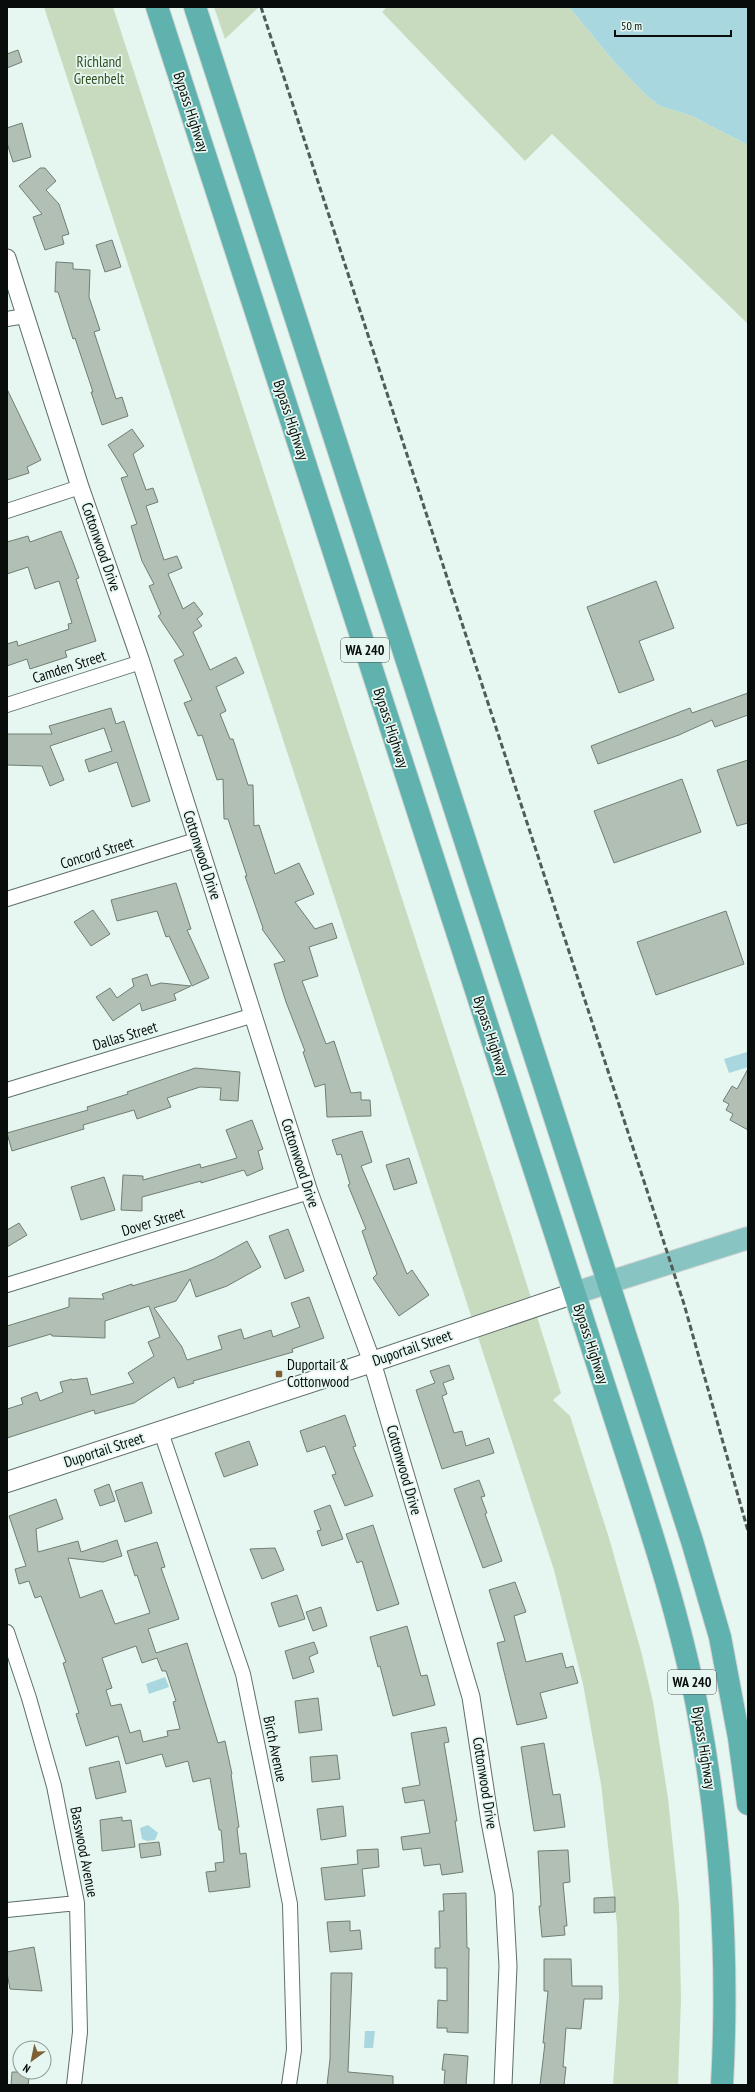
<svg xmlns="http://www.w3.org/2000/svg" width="755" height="2092" font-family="'PT Sans Narrow',sans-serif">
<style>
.green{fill:#c9dbbf}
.water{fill:#a9d7df}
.building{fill:#b1bfb4;stroke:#717e74;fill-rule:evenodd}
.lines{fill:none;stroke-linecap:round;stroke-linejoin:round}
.minor-casing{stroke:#5f6f69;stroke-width:16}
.tertiary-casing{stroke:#5f6f69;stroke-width:19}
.secondary-casing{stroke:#5f6f69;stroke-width:22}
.primary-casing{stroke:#d3d3d3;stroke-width:24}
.trunk-casing{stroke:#d3d3d3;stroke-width:24}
.minor{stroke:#fff;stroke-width:14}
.tertiary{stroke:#fff;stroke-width:17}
.secondary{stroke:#fff;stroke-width:20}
.primary{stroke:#88c5c2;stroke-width:22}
.trunk{stroke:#60b2ae;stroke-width:22}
.rail{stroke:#515b57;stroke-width:3;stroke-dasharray:6 3;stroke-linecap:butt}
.poi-dot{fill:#7d6134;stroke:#e5f7f0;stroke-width:1.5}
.labels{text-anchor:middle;stroke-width:3.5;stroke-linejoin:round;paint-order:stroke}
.shield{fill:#e5f7f0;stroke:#4a5350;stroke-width:1}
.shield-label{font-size:14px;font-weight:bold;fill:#080d0b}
.park-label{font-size:15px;fill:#344f20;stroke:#e5f7f0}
.street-label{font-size:15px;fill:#080d0b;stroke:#e5f7f0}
.poi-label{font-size:15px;fill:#080d0b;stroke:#e5f7f0;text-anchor:start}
</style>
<rect width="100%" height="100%" fill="#e5f7f0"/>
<path class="green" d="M44 7H113L516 1250 561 1393 553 1400 570 1416 609 1538 641 1651 653 1702 668 1798 679 1905 681 1999 678 2085H613L619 1999 617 1925 601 1784 583 1684 554 1570Z
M214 7H259L225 39Z
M387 7H569L616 64 647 96 660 106 692 116 748 145V324L552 134 525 161 382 12Z"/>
<path class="water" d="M569 7H748V145L692 116 660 106 647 96 616 64Z
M747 1052 748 1067 729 1073 724 1059Z
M165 1677 169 1687 149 1694 146 1684Z
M148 1825 158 1833 155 1840 147 1841 142 1839 140 1828Z
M365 2031H375L373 2048H364Z"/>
<path class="building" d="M18 50 22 62 7 68V54Z
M22 123 31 157 13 162 7 143V128Z
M40 168H45L56 181 46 190 59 204 69 234 62 236 64 244 45 250 33 217 42 214 19 186Z
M112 240 121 267 105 272 96 245Z
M56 262 73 263V269L90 270 89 297 100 330 94 332 116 399 122 397 128 416 102 425 91 392H93L75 338 73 339 58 292H55Z
M7 389 41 460 27 467 29 473 7 480Z
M132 429 144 446 133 454 146 490 153 488 158 502 146 506 164 560 177 556 182 568 168 574 183 609 194 602 203 614 197 619 202 626 193 632 210 670 236 657 244 673 216 687 226 711 220 714 230 739H233L248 785H253L254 826 259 825 275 874 299 863 314 894 295 902 315 929 332 923 337 938 309 947 318 976 302 981 326 1044 334 1041 351 1093 361 1092V1100H370L371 1116 327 1117 325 1084 315 1087 303 1052 305 1051 286 1002 274 964 285 961 262 929 263 928 245 876H247L228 819H224L223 779 217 780 202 735 198 736 184 703 192 700 174 660 184 655 158 616 161 614 149 586 154 584 142 561 131 526 137 524 121 478 128 476 108 445Z
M61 531 79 578 76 579 96 641 65 651 67 657 30 669 27 659 7 666V644L17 641 18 646 69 629 68 624 72 623 59 581 35 589 28 567 7 574V542L28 536 30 542Z
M656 581 674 628 639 641 654 680 619 693 587 607Z
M748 693V715L715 727 712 720 679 735 598 764 591 746 690 708 692 713Z
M111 708 116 724 124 721 150 801 132 807 117 762 89 772 85 760 112 751 104 728 50 746 64 780 50 786 42 766 7 765V734H52L49 726Z
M748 760V823L737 826 717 770Z
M682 779 701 832 614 863 594 811Z
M176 883 191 929 187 930 209 978 192 986 169 936 166 937 157 911 117 921 111 900Z
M93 910 110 934 91 946 74 922Z
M726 911 744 964 656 995 637 942Z
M147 974 151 986 161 983 191 986 174 994 176 1000 142 1011 140 1003 113 1021 96 997 110 988 117 998 134 986 132 979Z
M195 1068 240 1072 238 1101 220 1100 221 1088 200 1087 167 1098 171 1107 137 1119 134 1110 83 1125 84 1129 12 1151 7 1133 88 1110 87 1107 128 1094 127 1092Z
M748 1069V1130L730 1120 733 1114 726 1110 729 1104 723 1101 732 1086 737 1089Z
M252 1120 263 1149 258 1151 263 1169 247 1176 244 1170 201 1183V1181L142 1197V1211L121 1210 123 1175 143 1176V1180L200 1164 201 1168 237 1158 226 1130Z
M362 1131 372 1162 361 1166 407 1274 412 1270 429 1295 399 1316 373 1278 377 1274 362 1231 366 1229 348 1185 350 1184 341 1154 337 1155 332 1140Z
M409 1158 417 1183 394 1190 386 1165Z
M104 1177 115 1210 81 1220 71 1187Z
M19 1223 27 1235 7 1247V1230Z
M288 1229 304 1271 285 1279 269 1236Z
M247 1241 261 1267 227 1286 196 1297 190 1279 176 1301 154 1308 182 1347 187 1360 222 1349 218 1336 241 1329 244 1339 271 1330 273 1337 300 1327 291 1303 309 1297 324 1338 292 1349 293 1352 193 1381 194 1383 178 1388 174 1377 134 1403 95 1414 94 1410 7 1438V1409L23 1404 21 1398 37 1392 40 1401 63 1392 60 1382 72 1379V1380L87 1378 91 1395 134 1383 128 1373 154 1356 148 1342 160 1337 149 1306 105 1321V1338L52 1336 51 1334 7 1347V1326L69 1307V1298L104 1299 102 1294 132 1284V1286L187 1270 214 1259Z
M449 1365 454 1379 443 1383 447 1394 442 1396 454 1433 462 1431 466 1446 489 1438 494 1453 442 1469 416 1390 435 1383 430 1371Z
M345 1415 356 1446 353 1447 373 1496 345 1506 332 1475 336 1474 325 1446 307 1452 300 1431Z
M249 1441 258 1465 224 1477 215 1453Z
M479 1480 485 1496 481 1497 487 1513 485 1514 502 1561 483 1568 454 1489Z
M142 1482 152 1513 125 1522 115 1491Z
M109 1484 115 1501 100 1506 94 1490Z
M56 1499 63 1519 36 1529 38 1552 78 1541 81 1552 117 1540 122 1556 103 1562 68 1558 80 1598 102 1590 115 1624 150 1613 137 1575 135 1576 127 1551 157 1542 165 1567 161 1568 179 1619 148 1629 156 1653 187 1643 218 1743 225 1741 232 1774H231L239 1827 237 1828 240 1854 246 1853 250 1887 209 1892 206 1872 216 1871 215 1863 224 1862 221 1830H219L210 1778 193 1782 188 1761 166 1767 162 1754 126 1764 118 1736 86 1746 76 1714 79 1713 63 1663 66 1662 41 1596 35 1598 29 1581 19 1584 15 1569 26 1566 9 1516ZM136 1646 142 1663 157 1658 162 1671H166L176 1701 173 1702 180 1729 167 1731 168 1736 143 1742 140 1730 130 1733 121 1704 111 1706 106 1690 112 1688 102 1658Z
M330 1505 343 1539 322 1546 317 1531 321 1530 314 1511Z
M373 1525 399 1604 377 1611 362 1561 357 1563 346 1534Z
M275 1548 284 1570 262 1579 250 1549Z
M515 1582 526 1612 514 1616 526 1662 562 1653 566 1668 573 1666 578 1683 540 1693 547 1718 517 1725 497 1643 505 1641 489 1590Z
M297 1595 305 1619 279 1627 271 1603Z
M321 1607 327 1626 313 1631 306 1612Z
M407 1626 421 1676 427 1675 435 1705 393 1716 380 1666 378 1667 370 1637Z
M314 1642 318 1653 309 1657 314 1672 293 1679 285 1651Z
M318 1698 322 1730 299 1733 295 1701Z
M446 1727 449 1742 444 1743 457 1821H455L463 1872 442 1875 440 1864 424 1866 421 1848 403 1850 401 1837 430 1833 424 1800 405 1803 402 1788 420 1785 411 1733Z
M544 1743 553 1795 560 1794 565 1827 534 1831 521 1747Z
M337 1755 340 1779 312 1782 310 1757Z
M119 1761 126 1792 96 1799 89 1768Z
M343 1806 346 1836 321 1840 317 1809Z
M122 1817V1821L131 1820 135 1847 102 1851 100 1820Z
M159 1842 161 1855 141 1858 139 1844Z
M378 1849 379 1867 362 1869 365 1896 325 1900 321 1868 358 1864 357 1850Z
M568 1850 570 1882 563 1883 567 1926H564L565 1935 542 1937 539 1906H541L538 1851Z
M466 1893 467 1948H469L468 2033 447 2032V2028H437L438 2000 447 2001V1968H435V1948H440L439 1911H444L443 1894Z
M615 1897V1912L594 1913V1898Z
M350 1921V1931L360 1930 362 1949 330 1952 327 1922Z
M34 1947 42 1991 10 1989 7 1973V1952Z
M544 1959H571L572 1986H602V1999H584L581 2029 566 2028 563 2067H566L564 2085H540L545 2043H543L548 1991H544Z
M331 1973H352L348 2072 393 2076V2085H327L330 2059Z
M444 2054 468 2056 466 2085H444L445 2070H442Z
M12 2072H30L28 2085H11Z"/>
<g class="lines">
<defs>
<path id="minor" d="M7 319 25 316
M7 511 80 487
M7 705 141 662
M7 899 196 840
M7 1090 254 1015
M7 1285 309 1192
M161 1432 243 1674 290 1904 294 2050 289 2085
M7 1632 29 1698 54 1786 77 1903 80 2032 74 2085
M7 1910 77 1903"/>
<path id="tertiary" d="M7 258 80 487 141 662 309 1192 372 1362 471 1697 490 1822 504 1894 508 1966 503 2085"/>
<path id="secondary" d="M7 1482 372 1362 575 1293"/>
<path id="primary" d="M575 1293 748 1238"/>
<path id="trunk" d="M157 7C270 355 383 704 496 1052 537 1179 580 1307 620 1434 649 1524 679 1614 697 1706 721 1831 729 1958 722 2085
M195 7 692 1541 720 1637 739 1738 748 1804"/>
</defs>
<use href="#minor" class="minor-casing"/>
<use href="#tertiary" class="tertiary-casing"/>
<use href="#secondary" class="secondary-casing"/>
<use href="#primary" class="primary-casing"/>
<use href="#trunk" class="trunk-casing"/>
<use href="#minor" class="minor"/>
<use href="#tertiary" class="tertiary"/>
<use href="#secondary" class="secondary"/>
<use href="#primary" class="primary"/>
<use href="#trunk" class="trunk"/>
<path class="rail" d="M261 7 684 1304 748 1531"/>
</g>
<rect class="poi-dot" x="275" y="1370" width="8" height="8" rx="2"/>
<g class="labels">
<g class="shield">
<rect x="341" y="638" width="48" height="24" rx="3"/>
<rect x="668" y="1670" width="48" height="24" rx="3"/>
</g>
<g class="shield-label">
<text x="365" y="655">WA 240</text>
<text x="692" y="1687">WA 240</text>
</g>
<g class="park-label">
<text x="99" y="67">Richland<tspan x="99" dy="17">Greenbelt</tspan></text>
</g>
<g class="street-label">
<text transform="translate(191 112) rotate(72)" y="5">Bypass Highway</text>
<text transform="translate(291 420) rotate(72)" y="5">Bypass Highway</text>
<text transform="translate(101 547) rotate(71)" y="5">Cottonwood Drive</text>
<text transform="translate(69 667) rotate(-18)" y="5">Camden Street</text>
<text transform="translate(391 728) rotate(72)" y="5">Bypass Highway</text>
<text transform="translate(97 853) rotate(-17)" y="5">Concord Street</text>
<text transform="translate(202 855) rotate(72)" y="5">Cottonwood Drive</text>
<text transform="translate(125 1036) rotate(-17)" y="5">Dallas Street</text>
<text transform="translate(491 1036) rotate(72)" y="5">Bypass Highway</text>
<text transform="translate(300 1163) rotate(72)" y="5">Cottonwood Drive</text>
<text transform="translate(153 1222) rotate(-17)" y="5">Dover Street</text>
<text transform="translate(591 1344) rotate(72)" y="5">Bypass Highway</text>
<text transform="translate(412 1348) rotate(-19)" y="5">Duportail Street</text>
<text transform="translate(104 1450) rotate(-18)" y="5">Duportail Street</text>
<text transform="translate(404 1470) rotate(74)" y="5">Cottonwood Drive</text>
<text transform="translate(704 1748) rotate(81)" y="5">Bypass Highway</text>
<text transform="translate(275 1749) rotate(78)" y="5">Birch Avenue</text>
<text transform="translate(485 1783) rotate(81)" y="5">Cottonwood Drive</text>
<text transform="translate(84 1852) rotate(79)" y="5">Basswood Avenue</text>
</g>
<g class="poi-label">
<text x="287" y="1370">Duportail &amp;<tspan x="287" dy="17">Cottonwood</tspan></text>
</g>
</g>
<rect width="755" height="2092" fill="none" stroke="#080d0b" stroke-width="16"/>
<g transform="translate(32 2060) rotate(213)"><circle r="19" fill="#e5f7f0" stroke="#8d9994"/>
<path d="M0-3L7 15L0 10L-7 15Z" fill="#7d6134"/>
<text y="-6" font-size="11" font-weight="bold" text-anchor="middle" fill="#080d0b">N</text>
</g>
<path d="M615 30v6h116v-6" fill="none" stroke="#080d0b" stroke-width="2"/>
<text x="621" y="30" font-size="12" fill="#080d0b" stroke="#e5f7f0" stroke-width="3" paint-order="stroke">50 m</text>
</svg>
